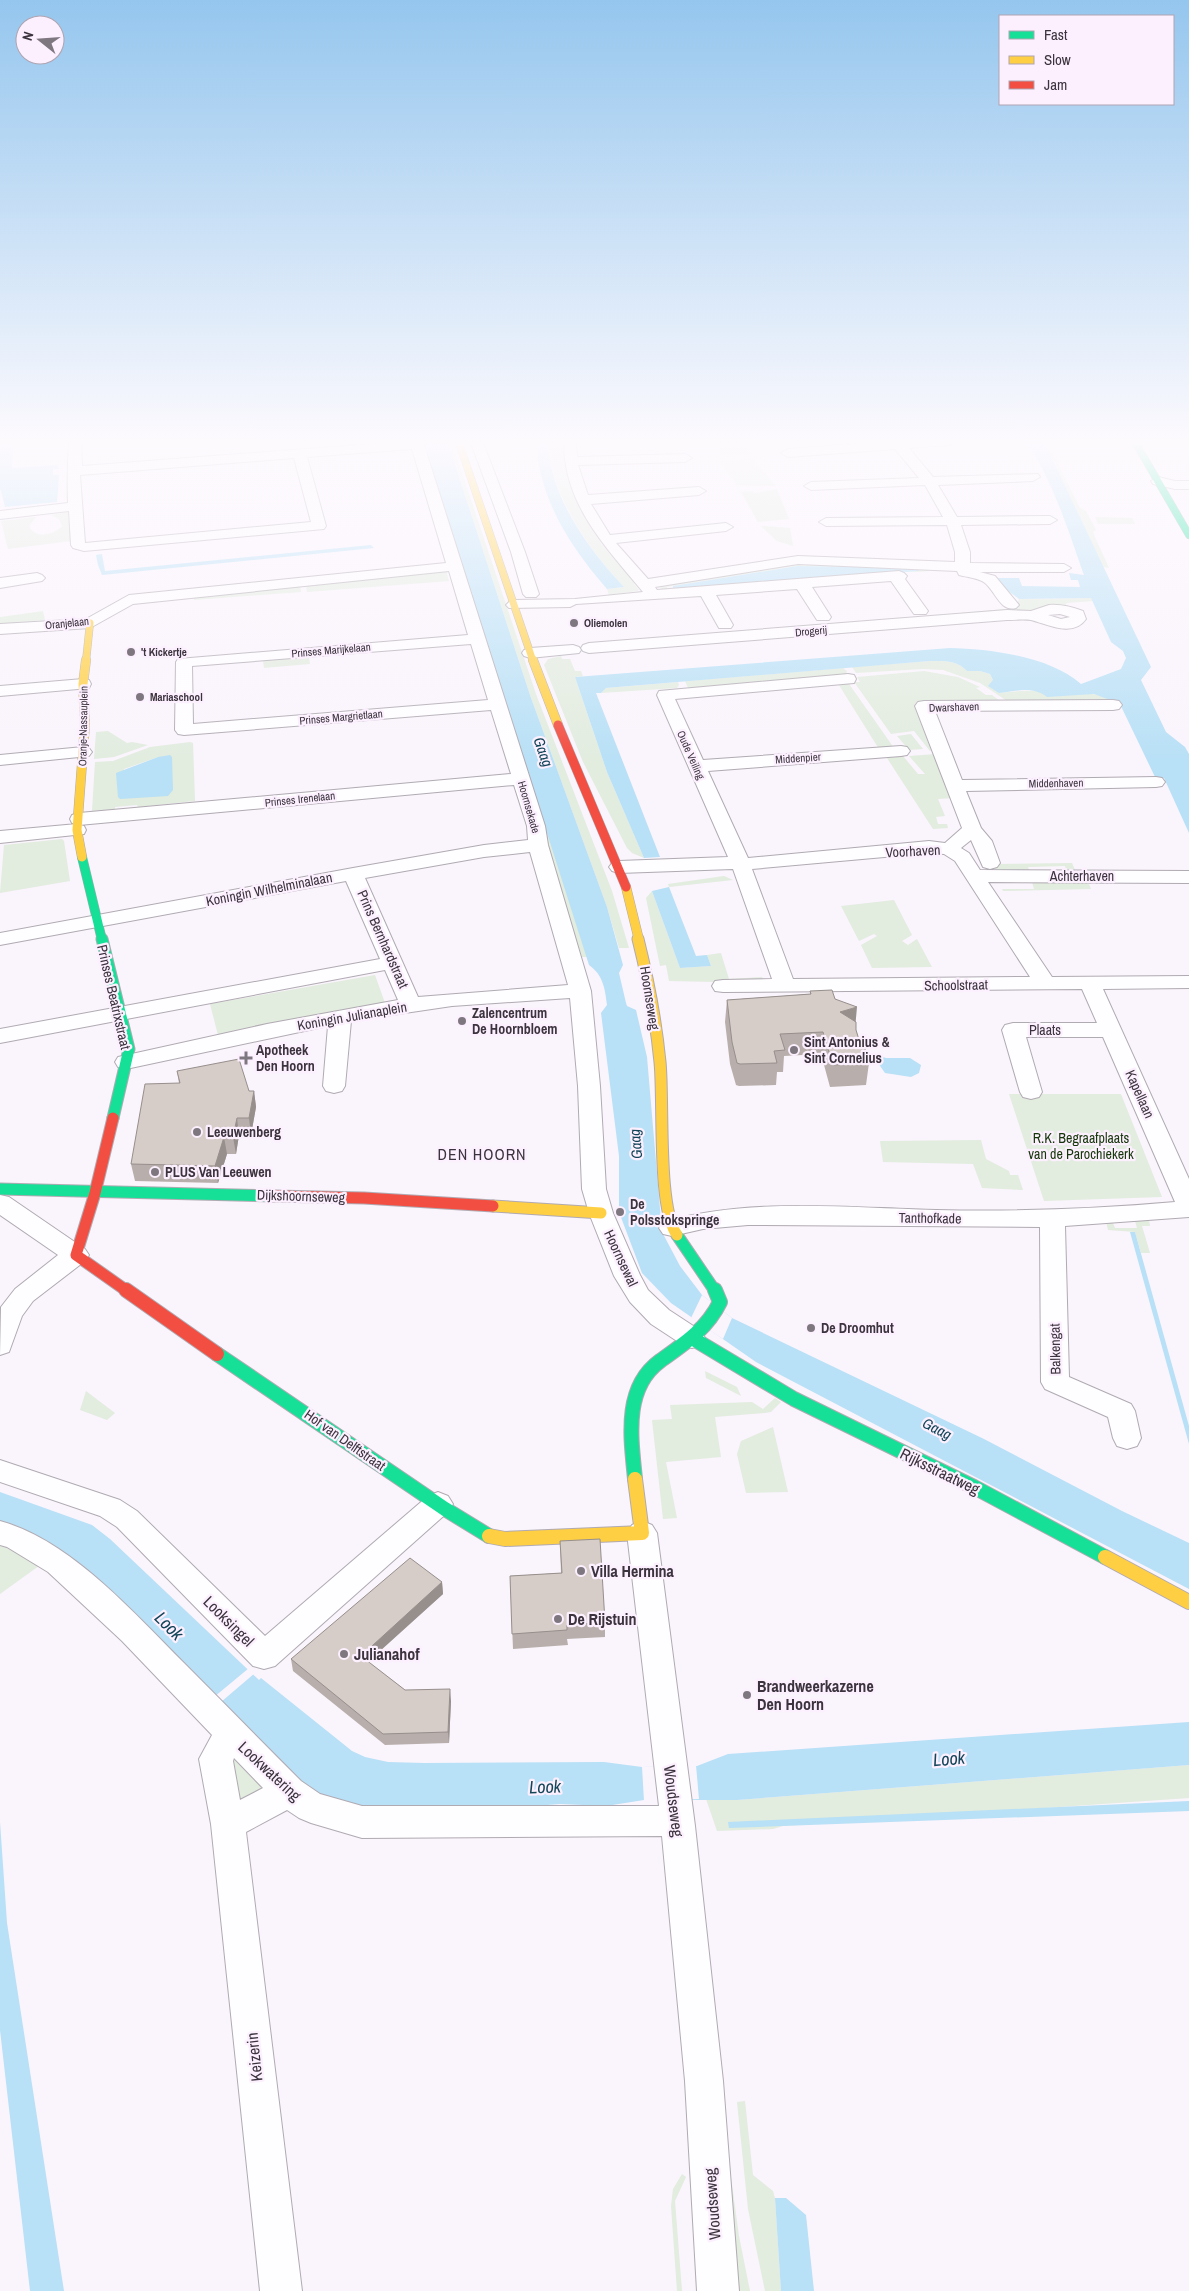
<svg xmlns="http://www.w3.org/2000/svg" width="1189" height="2291" font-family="'Archivo Narrow',sans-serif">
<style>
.green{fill:#e2ecdf;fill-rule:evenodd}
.water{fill:#b8e0f6}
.pier{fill:#faf4fc}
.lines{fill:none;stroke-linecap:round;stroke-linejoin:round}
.street-casing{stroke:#b0aab2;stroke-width:2}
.fast-far3-casing{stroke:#b0aab2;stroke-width:8}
.fast-far2-casing{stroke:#b0aab2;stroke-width:10}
.fast-far1-casing{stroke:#b0aab2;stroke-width:13}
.fast-casing{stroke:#b0aab2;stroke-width:16}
.slow-far3-casing{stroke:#b0aab2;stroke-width:8}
.slow-far2-casing{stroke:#b0aab2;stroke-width:10}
.slow-far1-casing{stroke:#b0aab2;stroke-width:13}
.slow-casing{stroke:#b0aab2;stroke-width:16}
.jam-far2-casing{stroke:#b0aab2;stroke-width:10}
.jam-far1-casing{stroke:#b0aab2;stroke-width:13}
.jam-casing{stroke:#b0aab2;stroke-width:16}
.street{fill:#fefdff;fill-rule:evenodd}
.fast-far3{stroke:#16e098;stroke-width:7}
.fast-far2{stroke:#16e098;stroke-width:9}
.fast-far1{stroke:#16e098;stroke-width:11}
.fast{stroke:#16e098;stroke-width:14}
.slow-far3{stroke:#ffcf43;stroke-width:7}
.slow-far2{stroke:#ffcf43;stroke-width:9}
.slow-far1{stroke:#ffcf43;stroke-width:11}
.slow{stroke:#ffcf43;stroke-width:14}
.jam-far2{stroke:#f24e42;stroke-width:9}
.jam-far1{stroke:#f24e42;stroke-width:11}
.jam{stroke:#f24e42;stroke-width:14}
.wall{fill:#b8afac}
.shaded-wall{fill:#968f8c}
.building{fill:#d6ccc8;stroke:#968f8c}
.poi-dot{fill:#7e7780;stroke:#fcf0ff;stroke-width:2}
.labels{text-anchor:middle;stroke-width:4.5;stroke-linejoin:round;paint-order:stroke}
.far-street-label{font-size:11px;fill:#3b333d;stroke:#fcf0ff}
.far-poi-label{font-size:11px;font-weight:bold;fill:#3b333d;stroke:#fcf0ff;text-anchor:start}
.street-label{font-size:14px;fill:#3b333d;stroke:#fcf0ff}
.poi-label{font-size:14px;font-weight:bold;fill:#3b333d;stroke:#fcf0ff;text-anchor:start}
.park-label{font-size:14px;fill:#143608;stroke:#fcf0ff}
.water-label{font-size:15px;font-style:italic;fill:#124558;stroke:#fcf0ff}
.quarter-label{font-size:16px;letter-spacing:1px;fill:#3b333d;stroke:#fcf0ff}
.near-street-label{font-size:16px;fill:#3b333d;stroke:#fcf0ff}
.near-poi-label{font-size:16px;font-weight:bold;fill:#3b333d;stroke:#fcf0ff;text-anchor:start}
.near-water-label{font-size:18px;font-style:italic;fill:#124558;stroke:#fcf0ff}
</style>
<rect width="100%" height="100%" fill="#faf4fc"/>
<path class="green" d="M447 440H451L536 694 612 891 629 948H619L607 907 530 695Z
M547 440H562C568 503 593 539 636 583L634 584 639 590 637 591 609 595 607 589 624 587C588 549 550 494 547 440Z
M717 440H739L752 454H721Z
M1043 440H1046L1080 508 1086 511 1096 530 1093 532 1095 537 1109 568 1103 567Z
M753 459 776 486 737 485 720 461Z
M777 489 789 519 758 522 741 492 752 491 754 493Z
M69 512 71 541 8 549 1 521 36 517 29 526C34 539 54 536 62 526L59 519 51 515Z
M1095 517 1132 518 1135 524H1098Z
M761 526 790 528 793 546 777 541Z
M797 562 929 567V571L919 572 797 566 667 587 668 590H661L659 584Z
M446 570 449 581 307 592 306 585Z
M300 586 301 592 194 600V597Z
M1091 598 1093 601 1067 603 1063 608 942 619 938 615 1015 608 1019 599Z
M43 611 45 620 0 624V617Z
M561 656 562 659H570L575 671H581L583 676 575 677 607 772 644 858 632 853 627 848 583 762 544 665 548 659Z
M309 657 310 664 264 668 263 661Z
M930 661C944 661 957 660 967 671H980L990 674 999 693C1029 689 1062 690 1092 694 1102 695 1109 700 1118 700L1119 703H1010L980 683 943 670 923 669 856 673 852 667Z
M843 668 847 671 846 674 688 688 685 681Z
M924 671 958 677 980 687 976 688 986 695H992L1000 701 927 703 934 750 930 751 914 731 891 734 854 682H860L857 677Z
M847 681 894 748 879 749 837 682Z
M678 682 679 685 677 688 601 693 606 688Z
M108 731 127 743 132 742 148 745 114 757 94 759 96 732Z
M911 734 923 749 909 750 897 736Z
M190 742 193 743 195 801 138 807 137 805 115 807V809L92 811 95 762 113 761 150 747ZM158 757 120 799 124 769Z
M936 754 954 798 938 799 945 816 936 817 938 824H947L948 828 933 829 887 758 903 756 918 774H925L909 756Z
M547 827 587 957H582L542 834Z
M62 839 64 841 70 881 0 893 4 845Z
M1072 863 1075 870H1066L1065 866 1028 867 1030 873 997 874 993 864Z
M724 876 733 880 669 887 668 884Z
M1032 882H1088L1091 889 1003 891 1002 889H1034Z
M652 891 680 968 711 966 707 955 721 953 729 979 762 977 764 983 669 981 666 965 660 966 646 898Z
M894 900 912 935 902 941 908 945 917 939 932 967 872 968 861 945 877 936 874 934 859 941 841 906Z
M375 975 385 1003 219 1039 210 1004Z
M1009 1094H1121L1162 1197 1044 1201Z
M981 1140 986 1159 1009 1171 1010 1175H1018L1023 1190 982 1188 973 1164 883 1162 880 1141Z
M1149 1220 1150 1226H1142L1150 1253H1141L1135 1232 1108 1230 1106 1221H1112L1115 1228H1137L1135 1221Z
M705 1371 737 1387 741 1396 706 1378Z
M86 1391 115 1413 107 1420 80 1410Z
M775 1398 781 1402 771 1412 765 1413 715 1417 721 1457 666 1462 677 1518 663 1519 652 1420 672 1419 670 1405 752 1402 763 1409Z
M773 1427 788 1492 746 1493 737 1454 741 1441Z
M0 1540 43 1563 0 1594Z
M233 1750 270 1792 234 1810Z
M1189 1765V1798L783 1826 773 1829 717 1831 706 1799 737 1800Z
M745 2101 753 2175 773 2191 775 2198 781 2291H765L748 2209 737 2102Z
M724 2126 739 2236 750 2291H736Z
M682 2174 686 2177 675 2201 682 2291H677L671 2206 673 2189Z"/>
<path class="water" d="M0 440H14L12 468 58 465 59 469H53V475H59L57 502 5 507 0 488Z
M422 440H447L530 695 607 907 623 965 619 973 626 1003 627 1006 636 1010 647 1057 662 1232 680 1266 702 1295 732 1318 984 1439 1122 1511 1189 1543V1589L756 1362 671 1303 642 1273 619 1212V1156L601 1013 607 1005C605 988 603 975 589 965Z
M536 440H547C550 496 587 548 624 587L607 589C569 545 539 499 536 440Z
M1022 440H1043L1049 452 1151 667 1141 680 1166 732 1185 747 1189 754V833L1164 778 1156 779 1118 700H1110L1094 694 1047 697C1033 686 1015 691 999 693L988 686 993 680 990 674 980 671H967C957 660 944 661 930 661L606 688 601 693H596L660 857 644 858 607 772 575 677 950 648C990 649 1049 656 1081 684L1121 669 1126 658 1123 651 1111 642 1091 598 1019 599 1004 588 996 578H1019L1022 586 1080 587 1078 580H1071L1069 573 1084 575C1073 544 1046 459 1022 440Z
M371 545 374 548 102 575 98 565 96 555 102 554 105 571Z
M797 566 917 568 919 571 673 590V586Z
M170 755 172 757 173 790 168 796 120 799 118 797 116 773 158 757Z
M669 887 696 956 707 955 711 966 680 968 652 891Z
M878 1055 886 1058H910L921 1065 919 1073 911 1077 885 1073 878 1063Z
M1130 1232H1135L1189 1426V1444Z
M0 1492 92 1525 110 1539 259 1680 261 1678 352 1751 365 1757 388 1762 424 1763 604 1762 642 1767 697 1766 728 1754 1189 1722V1765L737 1800H644L606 1806 560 1804 417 1815 375 1814 313 1795 0 1524Z
M1189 1801V1811L729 1828 728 1822Z
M0 1822 7 1923 64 2291H30L0 2030Z
M775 2198H786L806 2215 814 2291H781Z"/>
<path class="pier" d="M702 1295 732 1318 723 1339 691 1318Z
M249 1668 255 1673 214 1708 208 1702Z
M696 1765 699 1799 644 1801 642 1767Z"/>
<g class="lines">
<defs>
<path id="street" d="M69 440H81L82 466 424 440V445L545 826 548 845 591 991 600 1086 606 1189 613 1213 640 1275 648 1290 669 1310 701 1331 705 1338 701 1345 692 1348 683 1345 651 1324 630 1302 614 1276 589 1213 582 1189 578 1086 570 998 452 1006 351 1021 345 1086 342 1091 334 1093 326 1091 323 1086 328 1026 126 1069 118 1067 115 1062 118 1057 267 1024 398 1000 385 970 0 1043V1029L380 959 346 881 0 945V933L353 868 484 845 528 840 527 826 514 785 79 825 72 823 70 819 72 815 79 813 511 774 491 710 184 735 178 734 175 730 176 662 178 659 468 635 449 571 133 604 90 628 0 634V624L86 619 129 595 446 563 412 449 307 457 326 526 324 529 84 551 73 548 71 545 69 511 0 519V511L68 503C67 481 68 461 69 440ZM294 458 311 522 85 543 80 475ZM471 644 488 700 193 724 192 666ZM530 852 568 985 418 997 365 878 484 857Z
M470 440H482L525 552 539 594 536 597H526L523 594 511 552Z
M564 440H576L577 457 685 454 692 458 685 462 578 465 588 495 699 487 706 491 699 495 591 504 610 535 726 523 733 527 726 531 616 543 648 579 798 556 955 562V552L947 525 826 526 819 522 826 518 943 517 925 485 811 490 804 486 811 482 919 478 895 449 788 457 781 453 788 449 888 441V440H963L957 444 909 448 933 477 1038 474 1040 477 1033 481 938 485 957 517 1050 516 1057 520 1050 524 961 525 970 552V563L1064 564 1071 568 1064 572H980L995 576 1019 605 1016 608C1000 612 996 592 985 583 979 578 966 577 959 575L957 571 798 564 655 587 657 590 899 571 904 573 907 576 905 579 928 611 926 614H914L891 581 812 587 831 617 829 620H817L797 589 716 595 733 625 731 628H719L701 596 576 604 570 607 509 608 506 605 509 602 514 600 575 599 643 592C605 546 563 504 564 440Z
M1158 477 1175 481H1189V489H1175L1153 484 1151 481Z
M37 573 42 575 45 578 42 581 0 588V578Z
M1049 605C1061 604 1072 607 1083 611L1086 619C1073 638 1047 624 1031 620 1023 619 1015 620 1007 620L589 653 583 651 581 648 583 645 589 643 1007 610 1031 611ZM1060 614 1070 617 1061 619 1048 615Z
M573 645 579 647 581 650 579 653 530 658 524 656 522 653 524 650 530 648Z
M848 674 854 675 856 679 854 683 675 699 703 760 901 746 907 747 910 751 907 755 901 756 708 771 748 858 929 841 945 843 962 828 915 706 918 702 924 701 1113 700 1119 701 1122 705 1119 709 1113 710 935 711 962 780 1156 777 1162 778 1165 782 1162 786 1156 787 966 791 981 828 992 841 1000 863 997 867 990 869 983 867 971 840 961 848 969 853 980 870 1189 871V883L988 882 1052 977 1189 976V988L1103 989 1189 1179V1217L1065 1226 1069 1377 1131 1404 1135 1411 1141 1438 1137 1446 1127 1449 1117 1446 1113 1438 1108 1417 1045 1389 1041 1382 1040 1227 748 1225 703 1229 672 1236 663 1234 659 1228 663 1222C751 1197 846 1208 936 1210 1016 1212 1095 1209 1175 1202L1103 1037H1026L1042 1092 1039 1097 1031 1099 1023 1097 1020 1092 1002 1030 1005 1025 1013 1023H1097L1082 989 723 992 715 991 712 986 715 981 723 980 772 979 733 869 619 873 612 871 609 867 612 863 619 861 728 857 657 695 659 691ZM929 853 944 854 955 861 1030 977 793 979 752 869Z
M83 679 89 680 91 684 89 688 0 696V686Z
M83 747 89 748 92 752 89 756 0 765V755Z
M77 824 84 826 86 830 84 834 0 843V831Z
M0 1195 9 1197 85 1249 89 1255 85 1261 33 1301 22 1316 9 1352 0 1355 1 1307 15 1289 58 1255 0 1215Z
M0 1460 120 1500 137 1511 265 1636 428 1496 438 1492 448 1496 453 1504 448 1512 275 1666 264 1669 253 1666 117 1527 100 1516 0 1482Z
M0 1521C70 1540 133 1612 184 1663 223 1702 262 1742 301 1781L320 1794 362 1806H659L627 1533 632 1525 642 1521 652 1525 657 1533 695 1826 723 2081 739 2291H697L685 2081 662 1836 362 1838 311 1823 299 1818 287 1810 246 1832 302 2291H260L211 1824 199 1759 212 1735 122 1641 48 1572 7 1547 0 1545ZM234 1758 263 1788 240 1800 233 1761Z"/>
<path id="fast-far3" d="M1134 440 1189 535"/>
<path id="fast-far2" d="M82 857 102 940"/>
<path id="fast-far1" d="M102 939 129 1049 113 1118
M0 1189 274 1196
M677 1235 715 1291"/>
<path id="fast" d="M692 1338 794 1399 974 1487 1105 1557
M217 1354 445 1509 489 1536
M635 1479C631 1438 623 1388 660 1361 684 1344 707 1329 720 1302L715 1290"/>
<path id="slow-far3" d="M458 440 533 661
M86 661 90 623"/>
<path id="slow-far2" d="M533 660 558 725
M82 857 77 830 85 724 83 684 86 660
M626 887 639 940"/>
<path id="slow-far1" d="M638 939C648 979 656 1021 660 1062 664 1101 657 1208 677 1235
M493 1206 601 1213"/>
<path id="slow" d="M489 1536 505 1539 642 1533 635 1479
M1105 1557 1189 1602"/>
<path id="jam-far2" d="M558 725 626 887"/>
<path id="jam-far1" d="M113 1118 95 1193 76 1255 127 1291
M274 1196 364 1198 493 1206"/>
<path id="jam" d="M126 1290 217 1354"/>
</defs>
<use href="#street" class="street-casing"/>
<use href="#fast-far3" class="fast-far3-casing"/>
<use href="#fast-far2" class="fast-far2-casing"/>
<use href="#fast-far1" class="fast-far1-casing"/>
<use href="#fast" class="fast-casing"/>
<use href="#slow-far3" class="slow-far3-casing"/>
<use href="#slow-far2" class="slow-far2-casing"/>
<use href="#slow-far1" class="slow-far1-casing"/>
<use href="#slow" class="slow-casing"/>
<use href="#jam-far2" class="jam-far2-casing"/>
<use href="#jam-far1" class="jam-far1-casing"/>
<use href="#jam" class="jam-casing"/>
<use href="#street" class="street"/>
<use href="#fast-far3" class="fast-far3"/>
<use href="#fast-far2" class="fast-far2"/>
<use href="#fast-far1" class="fast-far1"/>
<use href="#fast" class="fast"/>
<use href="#slow-far3" class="slow-far3"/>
<use href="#slow-far2" class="slow-far2"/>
<use href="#slow-far1" class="slow-far1"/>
<use href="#slow" class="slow"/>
<use href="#jam-far2" class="jam-far2"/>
<use href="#jam-far1" class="jam-far1"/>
<use href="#jam" class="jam"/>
</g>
<path class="wall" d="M810 991 835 999 856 1022V1030L861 1046 869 1063 866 1085 830 1087 821 1054 784 1056 783 1072H777L776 1085 739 1086 736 1085 730 1064 725 1022 727 1000 810 994Z
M177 1071 249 1091H254L256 1107 251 1135H239L236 1154H227L218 1183 135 1181 131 1164 179 1083Z
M560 1541 605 1622V1637L567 1639 568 1645 513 1649 510 1576 561 1573Z
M442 1582 443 1594 368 1662 405 1690 451 1701 449 1743 385 1745 293 1671 291 1659Z"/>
<path class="shaded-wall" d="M857 1007 855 1029 840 1012Z
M254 1091 256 1107 251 1135 249 1118Z
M237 1118 239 1135 236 1154 233 1137Z
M224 1137 227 1154 218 1183 215 1166Z
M442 1582 443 1594 362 1667 361 1656Z
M450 1689 451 1701 449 1743 448 1732Z"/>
<path class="building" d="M832 990 835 999 857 1007 840 1012 856 1022V1030L861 1046H864L869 1063 833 1065 823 1032 780 1034 785 1050 774 1051 777 1063 740 1064 737 1063 732 1042 727 1000 811 994 810 991Z
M239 1059 249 1091H254L249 1118H237L233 1137H224L215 1166 131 1164 145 1084 180 1083 177 1071Z
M600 1539 605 1622 567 1625V1630L512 1634 510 1576 562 1573 560 1541Z
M410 1558 442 1582 361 1656 405 1690 450 1689 448 1732 383 1734 291 1659Z"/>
<linearGradient id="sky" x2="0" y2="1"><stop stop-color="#95c6ee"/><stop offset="0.58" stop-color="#fdfafe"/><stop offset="1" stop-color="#fdfafe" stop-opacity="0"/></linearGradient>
<rect width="1189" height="761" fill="url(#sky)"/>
<g class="poi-dot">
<circle cx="574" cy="623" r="5"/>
<circle cx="131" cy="652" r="5"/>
<circle cx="140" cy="697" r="5"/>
<circle cx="462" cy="1021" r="5"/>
<circle cx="794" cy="1050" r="5"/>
<path d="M243.5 1050.5h5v5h5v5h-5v5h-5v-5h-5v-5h5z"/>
<circle cx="197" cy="1132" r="5"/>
<circle cx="155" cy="1172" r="5"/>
<circle cx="620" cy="1212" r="5"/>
<circle cx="811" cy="1328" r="5"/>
<circle cx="581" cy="1571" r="5"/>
<circle cx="558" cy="1619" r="5"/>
<circle cx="344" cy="1654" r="5"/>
<circle cx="747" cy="1695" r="5"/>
</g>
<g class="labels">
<g class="far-street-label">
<text transform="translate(67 623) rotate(-6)" y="4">Oranjelaan</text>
<text transform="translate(811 631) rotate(-5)" y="4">Drogerij</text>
<text transform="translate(331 650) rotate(-5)" y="4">Prinses Marijkelaan</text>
<text transform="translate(954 707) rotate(-2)" y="4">Dwarshaven</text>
<text transform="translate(341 717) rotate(-5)" y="4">Prinses Margrietlaan</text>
<text transform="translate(83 726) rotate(-89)" y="4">Oranje-Nassauplein</text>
<text transform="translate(691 755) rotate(66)" y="4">Oude Veiling</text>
<text transform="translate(798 758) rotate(-4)" y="4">Middenpier</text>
<text transform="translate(1056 783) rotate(-1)" y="4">Middenhaven</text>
<text transform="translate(300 799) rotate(-6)" y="4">Prinses Irenelaan</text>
<text transform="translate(529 807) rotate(74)" y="4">Hoornsekade</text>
</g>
<g class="far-poi-label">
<text x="584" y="627">Oliemolen</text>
<text x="141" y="656">'t Kickertje</text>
<text x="150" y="701">Mariaschool</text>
</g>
<g class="street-label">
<text transform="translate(913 851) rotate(-3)" y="5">Voorhaven</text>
<text x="1082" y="881">Achterhaven</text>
<text transform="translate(269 889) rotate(-11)" y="5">Koningin Wilhelminalaan</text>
<text transform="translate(383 939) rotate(66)" y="5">Prins Bernhardstraat</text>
<text transform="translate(956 985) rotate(-1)" y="5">Schoolstraat</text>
<text transform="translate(114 997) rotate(77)" y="5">Prinses Beatrixstraat</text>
<text transform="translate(650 998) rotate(81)" y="5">Hoornseweg</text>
<text transform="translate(352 1016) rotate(-10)" y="5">Koningin Julianaplein</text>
<text x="1045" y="1035">Plaats</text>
<text transform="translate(1140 1094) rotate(66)" y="5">Kapellaan</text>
<text transform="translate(301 1196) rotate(2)" y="5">Dijkshoornseweg</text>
<text transform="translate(930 1218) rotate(1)" y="5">Tanthofkade</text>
<text transform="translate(621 1258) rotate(65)" y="5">Hoornsewal</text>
<text transform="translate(1055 1349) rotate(-91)" y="5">Balkengat</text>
<text transform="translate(345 1440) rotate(35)" y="5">Hof van Delftstraat</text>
</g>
<g class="poi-label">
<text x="472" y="1018">Zalencentrum<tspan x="472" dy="16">De Hoornbloem</tspan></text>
<text x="804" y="1047">Sint Antonius &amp;<tspan x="804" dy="16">Sint Cornelius</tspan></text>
<text x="256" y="1055">Apotheek<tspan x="256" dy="16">Den Hoorn</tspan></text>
<text x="207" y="1137">Leeuwenberg</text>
<text x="165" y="1177">PLUS Van Leeuwen</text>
<text x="630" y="1209">De<tspan x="630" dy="16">Polsstokspringe</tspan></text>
<text x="821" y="1333">De Droomhut</text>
</g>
<g class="park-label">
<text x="1081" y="1143">R.K. Begraafplaats<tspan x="1081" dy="16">van de Parochiekerk</tspan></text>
</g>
<g class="water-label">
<text transform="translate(543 752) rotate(70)" y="5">Gaag</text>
<text transform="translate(636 1144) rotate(-95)" y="5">Gaag</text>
<text transform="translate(937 1429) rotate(27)" y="5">Gaag</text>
</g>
<g class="quarter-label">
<text x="482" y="1160">DEN HOORN</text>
</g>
<g class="near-street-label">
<text transform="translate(940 1471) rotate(26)" y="6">Rijksstraatweg</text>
<text transform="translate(229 1621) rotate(45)" y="6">Looksingel</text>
<text transform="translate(270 1771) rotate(43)" y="6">Lookwatering</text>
<text transform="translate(674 1801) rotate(83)" y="6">Woudseweg</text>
<text transform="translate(254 2057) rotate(-96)" y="6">Keizerin</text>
<text transform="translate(712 2204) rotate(-94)" y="6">Woudseweg</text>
</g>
<g class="near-poi-label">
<text x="591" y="1577">Villa Hermina</text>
<text x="568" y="1625">De Rijstuin</text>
<text x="354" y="1660">Julianahof</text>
<text x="757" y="1692">Brandweerkazerne<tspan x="757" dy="18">Den Hoorn</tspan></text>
</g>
<g class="near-water-label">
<text transform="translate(169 1626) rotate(45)" y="6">Look</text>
<text transform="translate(949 1759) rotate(-5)" y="6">Look</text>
<text transform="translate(545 1787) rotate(-2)" y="6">Look</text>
</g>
</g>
<rect x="999" y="15" width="175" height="90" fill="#fcf0ff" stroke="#afa4b1"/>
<rect x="1009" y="31" width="25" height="8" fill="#16e098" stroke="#afa4b1"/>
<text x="1044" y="40" font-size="15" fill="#3b333d">Fast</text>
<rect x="1009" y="56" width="25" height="8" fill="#ffcf43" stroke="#afa4b1"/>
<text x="1044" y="65" font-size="15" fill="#3b333d">Slow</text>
<rect x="1009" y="81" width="25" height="8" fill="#f24e42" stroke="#afa4b1"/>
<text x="1044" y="90" font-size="15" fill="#3b333d">Jam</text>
<g transform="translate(40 40) rotate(287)"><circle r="24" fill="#fcf0ff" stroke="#afa4b1"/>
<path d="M0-4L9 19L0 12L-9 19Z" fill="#7e7780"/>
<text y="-8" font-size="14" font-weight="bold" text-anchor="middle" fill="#3b333d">N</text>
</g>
</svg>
